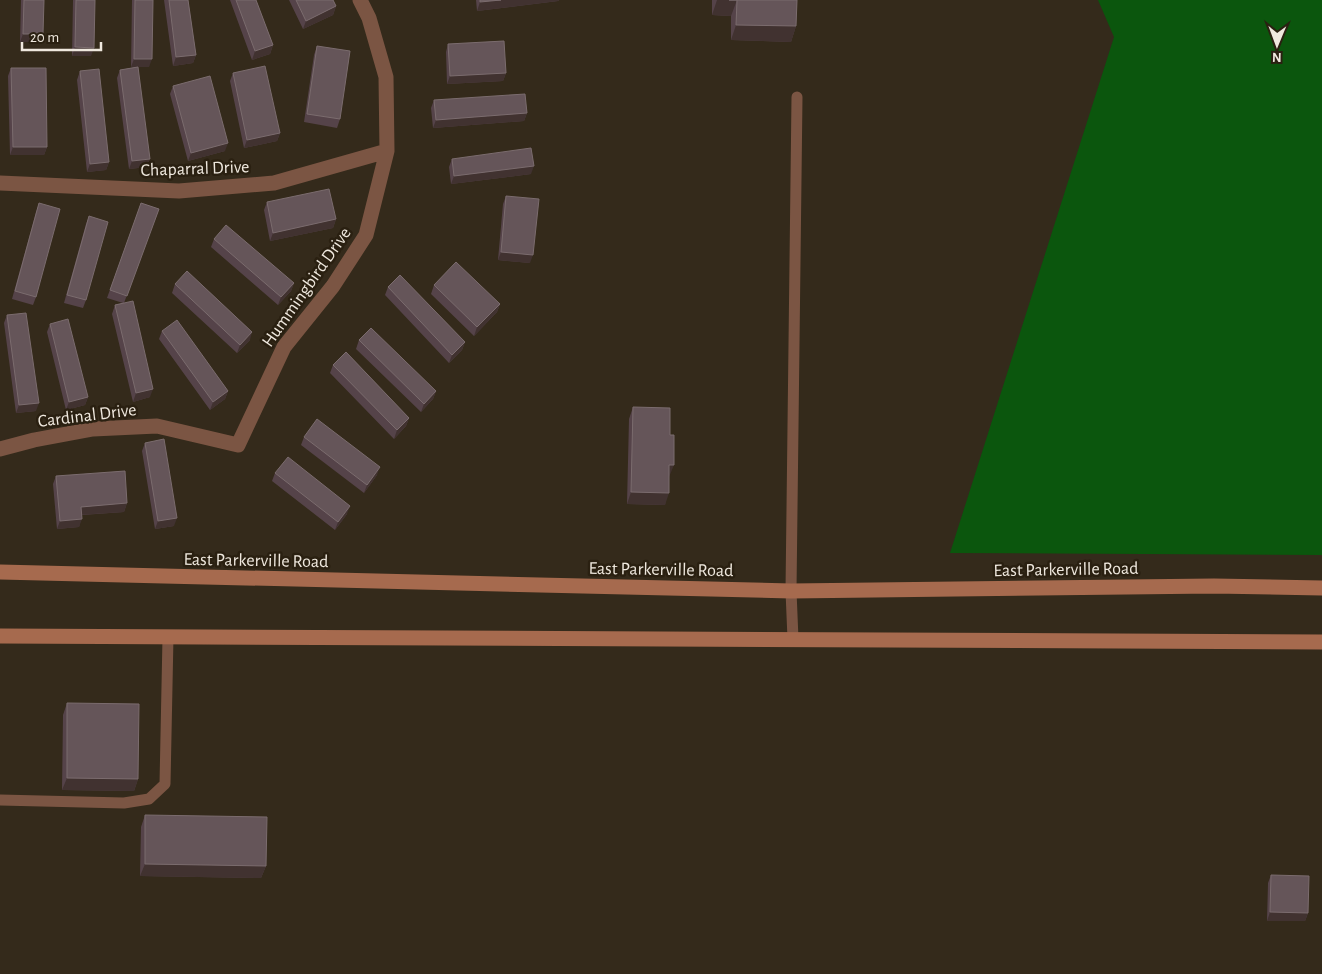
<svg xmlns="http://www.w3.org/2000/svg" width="1322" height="974" font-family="'Alegreya Sans',sans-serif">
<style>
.green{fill:#0b560d}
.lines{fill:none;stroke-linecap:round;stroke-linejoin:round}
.lane{stroke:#7b5543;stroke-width:11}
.street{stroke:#7b5543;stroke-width:15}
.secondary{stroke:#a66a4e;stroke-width:15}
.wall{fill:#554349}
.shaded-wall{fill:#413230}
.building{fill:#655559;stroke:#7b6c6e}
.labels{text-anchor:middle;stroke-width:5;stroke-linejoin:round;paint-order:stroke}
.street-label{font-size:18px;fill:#efe8de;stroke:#2a2011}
</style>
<rect width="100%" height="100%" fill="#342a1b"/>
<path class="green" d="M1098 0H1322V555L950 553 1114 37Z"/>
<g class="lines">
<path class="lane" d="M793 639 791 591 797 97
M0 800 124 803 149 799 165 784 168 637"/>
<path class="street" d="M0 183 179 191 274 183 387 151
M0 449 34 440 93 429 157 426 238 445 284 347 333 286 366 235 387 151 386 77 369 18 360 0"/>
<path class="secondary" d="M0 572 791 591 1214 586 1322 588
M0 636 1322 642"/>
</g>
<path class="wall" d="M21 0H44L40 42H20Z
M73 0H95L91 56H72Z
M132 0H153L149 67H138L147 167 129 169 117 78 120 70 135 67H131Z
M164 0H188L196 55 193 63 173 66Z
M230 0H256L273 45 270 54 252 60Z
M289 0H333L336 6 333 15 303 29Z
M476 0H559L558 1 477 11Z
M712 0H797L796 26 791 42 731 40V16L712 15Z
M448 44 506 73 503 81 447 84 446 52Z
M317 46 340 119 337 128 304 122 314 55Z
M11 68 47 147 44 155H10L8 76Z
M80 71 109 162 106 170 87 172 77 80Z
M233 73 280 133 277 141 244 148 230 81Z
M173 86 225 151 188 161 170 94Z
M434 100 527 113 524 121 433 128 431 108Z
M452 159 531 174 451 184 449 167Z
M506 196 530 263 498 260 503 204Z
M267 202 336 219 333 228 270 241 264 210Z
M39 203 36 297 33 305 12 299 36 212Z
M141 203 159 209 124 303 150 397 133 402 112 314 115 305 123 303 107 298Z
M89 216 86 300 83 308 64 303 86 224Z
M214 239 294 283 291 291 278 305 211 247Z
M175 284 250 340 237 353 172 293Z
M434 285 500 304 497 312 474 336 431 294Z
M388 287 465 342 462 350 449 363 385 295Z
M7 315 36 411 16 413 4 323Z
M50 324 88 397 85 405 66 410 47 332Z
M162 331 228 391 225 399 210 410 159 339Z
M359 340 436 391 433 399 421 412 356 349Z
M333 365 409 418 406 426 394 439 330 373Z
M633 407 670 435 669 477 665 505 627 504 629 419Z
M304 437 377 475 364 493 301 445Z
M145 443 174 526 155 529 142 451Z
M275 473 347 514 335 530 272 481Z
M56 476 127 503 124 512 82 515 79 527 57 529 53 484Z
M67 703 138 779 134 791 62 790 63 715Z
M145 815 266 866 261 878 140 876 141 827Z
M1271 875 1308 913 1305 921H1267L1268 883Z"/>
<path class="shaded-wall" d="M501 0H559L558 1 477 11 480 2Z
M717 0H737L731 16 712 15Z
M336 6 333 15 303 29 306 21Z
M736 25 796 26 791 42 731 40Z
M23 34H43L40 42H20Z
M273 45 270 54 252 60 255 51Z
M75 47 94 48 91 56H72Z
M196 55 193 63 173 66 176 57Z
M134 59H152L149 67H131Z
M506 73 503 81 447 84 450 76Z
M527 113 524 121 433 128 436 120Z
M280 133 277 141 244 148 247 140Z
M228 143 225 151 188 161 191 153Z
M13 147H47L44 155H10Z
M150 159 147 167 129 169 132 161Z
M109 162 106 170 87 172 90 164Z
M534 166 531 174 451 184 454 176Z
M336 219 333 228 270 241 273 233Z
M501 252 533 255 530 263 498 260Z
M294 283 291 291 278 305 281 297Z
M500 304 497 312 474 336 477 327Z
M252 332 250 340 237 353 240 345Z
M465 342 462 350 449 363 452 355Z
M153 389 150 397 133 402 136 393Z
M228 391 225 399 210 410 213 402Z
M436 391 433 399 421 412 424 404Z
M88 397 85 405 66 410 69 402Z
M39 403 36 411 16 413 19 405Z
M409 418 406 426 394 439 397 430Z
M669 465H674L669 477Z
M380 467 377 475 364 493 367 485Z
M631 492 669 493 665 505 627 504Z
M127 503 124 512 78 515 81 507Z
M350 506 347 514 335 530 338 522Z
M177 518 174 526 155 529 158 521Z
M82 519 79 527 57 529 60 521Z
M67 778 138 779 134 791 62 790Z
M145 864 266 866 261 878 140 876Z
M1270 912 1308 913 1305 921H1267Z"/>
<path class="building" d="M24 0H44L43 34H23Z
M76 0H95L94 48 75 47Z
M135 0H153L152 59H134Z
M169 0H188L196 55 176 57Z
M236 0H256L273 45 255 51Z
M296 0H333L336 6 306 21Z
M480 0H501L480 2Z
M729 0H797L796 26 736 25 737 0Z
M504 41 506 73 450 76 448 44Z
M317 46 350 51 340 119 307 114Z
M265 66 280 133 247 140 233 73Z
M138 67 150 159 132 161 120 70Z
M11 68H46L47 147H13Z
M99 69 109 162 90 164 80 71Z
M210 76 228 143 191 153 173 86Z
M525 94 527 113 436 120 434 100Z
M531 148 534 166 454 176 452 159Z
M329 189 336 219 273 233 267 202Z
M506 196 539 199 533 255 501 252Z
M39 203 60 209 36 297 15 291Z
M141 203 159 209 127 296 110 290Z
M89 216 108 222 86 300 67 295Z
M226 225 294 283 281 297 214 239Z
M456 262 500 304 477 327 434 285Z
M187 271 252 332 240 345 175 284Z
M400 275 465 342 452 355 388 287Z
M133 301 153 389 136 393 115 305Z
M26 313 39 403 19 405 7 315Z
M68 319 88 397 69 402 50 324Z
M177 320 228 391 213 402 162 331Z
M371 328 436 391 424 404 359 340Z
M346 352 409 418 397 430 333 365Z
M633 407 670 408V435H674V465H669V493L631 492Z
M317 419 380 467 367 485 304 437Z
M164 439 177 518 158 521 145 443Z
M288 457 350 506 338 522 275 473Z
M125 471 127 503 81 507 82 519 60 521 56 476Z
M67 703 139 704 138 779 67 778Z
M145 815 267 817 266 866 145 864Z
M1271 875 1309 876 1308 913 1270 912Z"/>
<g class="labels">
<g class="street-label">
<text transform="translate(195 168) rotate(-2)" y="6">Chaparral Drive</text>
<text transform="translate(306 287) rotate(-55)" y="6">Hummingbird Drive</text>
<text transform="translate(87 415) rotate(-7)" y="6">Cardinal Drive</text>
<text transform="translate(256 560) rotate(1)" y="6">East Parkerville Road</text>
<text transform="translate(661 569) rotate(1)" y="6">East Parkerville Road</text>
<text transform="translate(1066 569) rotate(-1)" y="6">East Parkerville Road</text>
</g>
</g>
<g transform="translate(1277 45) rotate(181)" stroke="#2a2011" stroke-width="4" paint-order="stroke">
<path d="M0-4L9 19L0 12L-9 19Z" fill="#efe8de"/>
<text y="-8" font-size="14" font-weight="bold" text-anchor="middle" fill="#efe8de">N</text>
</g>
<path d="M22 42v8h79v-8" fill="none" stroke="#efe8de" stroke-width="2.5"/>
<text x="30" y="42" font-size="15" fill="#efe8de" stroke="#2a2011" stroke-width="4" paint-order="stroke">20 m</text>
</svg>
